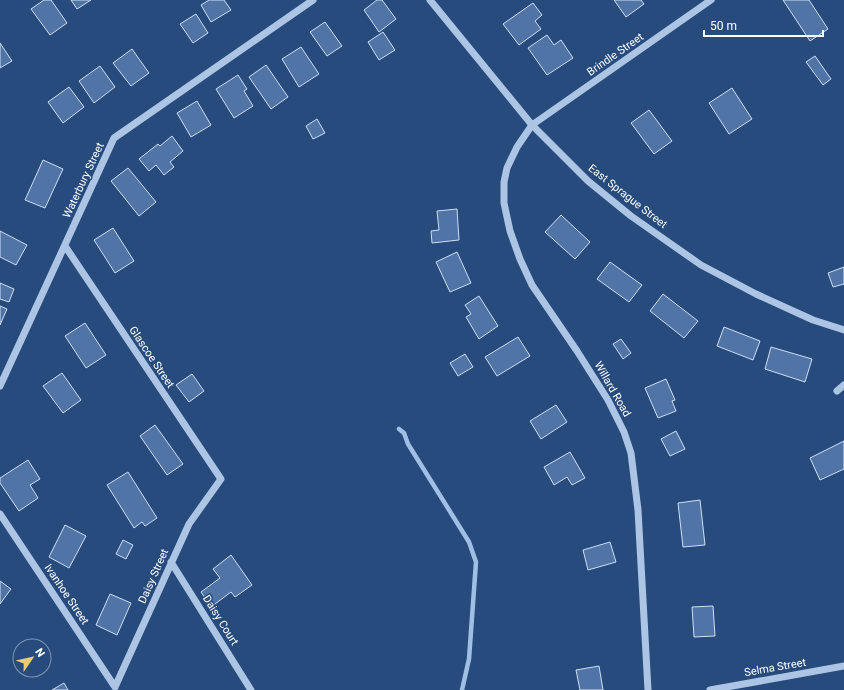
<svg xmlns="http://www.w3.org/2000/svg" width="844" height="690" font-family="Roboto,sans-serif">
<style>
.lines{fill:none;stroke-linecap:round;stroke-linejoin:round}
.stream{stroke:#a1bfe5;stroke-width:4.5}
.building{fill:#5074a5;stroke:#cfdff4}
.minor{stroke:#adc5e4;stroke-width:7}
.labels{text-anchor:middle;stroke-width:3;stroke-linejoin:round;paint-order:stroke}
.street-label{font-size:11px;fill:#fff;stroke:#274b7d}
</style>
<rect width="100%" height="100%" fill="#274b7d"/>
<g class="lines">
<path class="stream" d="M399 429 404 433 408 444 469 542 476 562 469 659 462 690"/>
</g>
<path class="building" d="M44 0H51L67 23 50 35 31 9Z
M71 0H91L77 9Z
M209 0H224L231 10 211 22 201 5Z
M377 0H382L396 19 379 32 364 10Z
M614 0H641L644 4 626 17Z
M783 0H809L828 29 810 41Z
M533 3 542 15 535 21 541 29 519 45 503 24Z
M196 14 208 33 193 43 180 24Z
M325 22 342 46 327 56 310 32Z
M383 32 395 50 379 60 368 42Z
M547 35 554 45 561 40 573 58 547 75 528 48Z
M0 43 12 61 0 68Z
M301 47 319 74 299 87 282 59Z
M132 49 149 73 131 86 113 63Z
M815 56 831 79 823 85 806 62Z
M266 65 288 97 271 109 249 77Z
M100 66 115 87 94 103 79 81Z
M238 75 247 89 244 91 253 106 234 118 216 89Z
M69 87 84 107 63 123 48 102Z
M732 88 752 119 729 134 709 103Z
M197 101 211 125 191 137 177 113Z
M649 110 672 141 654 154 631 123Z
M317 119 325 133 313 139 306 126Z
M172 136 183 151 170 162 174 167 164 175 156 165 149 171 139 159 158 144 160 146Z
M43 160 63 169 45 208 25 200Z
M128 168 156 202 139 216 111 181Z
M457 209 459 240 432 243 431 231 439 230 437 211Z
M561 215 590 242 575 259 545 232Z
M113 228 134 261 115 273 94 240Z
M0 231 27 245 16 265 0 257Z
M457 252 471 283 450 292 436 262Z
M610 262 642 285 629 302 597 279Z
M844 267V284L833 287 828 273Z
M0 283 14 289 9 302 0 299Z
M663 294 698 321 684 338 650 311Z
M479 296 498 326 479 339 466 317 471 314 465 305Z
M0 306 7 309 0 325Z
M85 323 106 355 86 368 65 336Z
M724 327 760 341 753 360 717 346Z
M518 337 530 356 497 376 485 357Z
M621 339 631 353 623 359 613 344Z
M771 347 812 359 805 382 765 369Z
M465 354 473 367 458 376 450 363Z
M62 373 81 400 63 413 43 386Z
M192 374 204 391 189 402 176 385Z
M666 379 675 400 672 401 676 411 658 418 645 388Z
M556 405 567 422 541 439 530 421Z
M155 425 183 464 167 475 140 436Z
M676 431 685 449 670 456 661 439Z
M844 441V469L820 480 810 458Z
M570 452 585 478 572 485 567 477 554 485 544 467Z
M28 460 40 479 30 485 38 498 19 511 0 483V478Z
M128 472 157 518 145 526 142 522 134 528 107 485Z
M700 500 705 545 683 547 678 503Z
M65 525 86 536 69 568 49 557Z
M123 540 133 545 126 559 116 554Z
M610 542 616 562 588 570 583 550Z
M231 555 252 585 235 597 231 592 211 607 201 592 220 578 213 569Z
M0 581 11 589 0 604Z
M110 594 131 603 117 635 96 625Z
M713 606 715 636 694 637 692 607Z
M599 666 603 690H580L576 670Z
M64 683 68 690H52Z"/>
<g class="lines">
<path class="minor" d="M430 0 532 125 588 181 631 216 701 265 756 294 813 320 844 330
M65 246 221 479 189 524 115 687
M0 386 114 138 313 0
M837 391 844 385
M0 514 115 687
M171 562 251 690
M648 690 638 510 631 453 624 432 608 400 577 351 532 285 520 259 510 231 504 203V182L507 168 517 147 532 125 711 0
M710 690 844 666"/>
</g>
<g class="labels">
<g class="street-label">
<text transform="translate(615 54) rotate(-35)" y="4">Brindle Street</text>
<text transform="translate(83 180) rotate(-65)" y="4">Waterbury Street</text>
<text transform="translate(628 196) rotate(38)" y="4">East Sprague Street</text>
<text transform="translate(152 357) rotate(56)" y="4">Glascoe Street</text>
<text transform="translate(613 389) rotate(60)" y="4">Willard Road</text>
<text transform="translate(153 576) rotate(-66)" y="4">Daisy Street</text>
<text transform="translate(67 594) rotate(56)" y="4">Ivanhoe Street</text>
<text transform="translate(221 620) rotate(58)" y="4">Daisy Court</text>
<text transform="translate(775 667) rotate(-10)" y="4">Selma Street</text>
</g>
</g>
<g transform="translate(32 658) rotate(56)"><circle r="19" fill="#274b7d" stroke="#7d93b1"/>
<path d="M0-3L7 15L0 10L-7 15Z" fill="#eccc73"/>
<text y="-6" font-size="11" font-weight="bold" text-anchor="middle" fill="#ffffff">N</text>
</g>
<path d="M704 30v6h119v-6" fill="none" stroke="#ffffff" stroke-width="2"/>
<text x="710" y="30" font-size="12" fill="#ffffff" stroke="#274b7d" stroke-width="3" paint-order="stroke">50 m</text>
</svg>
